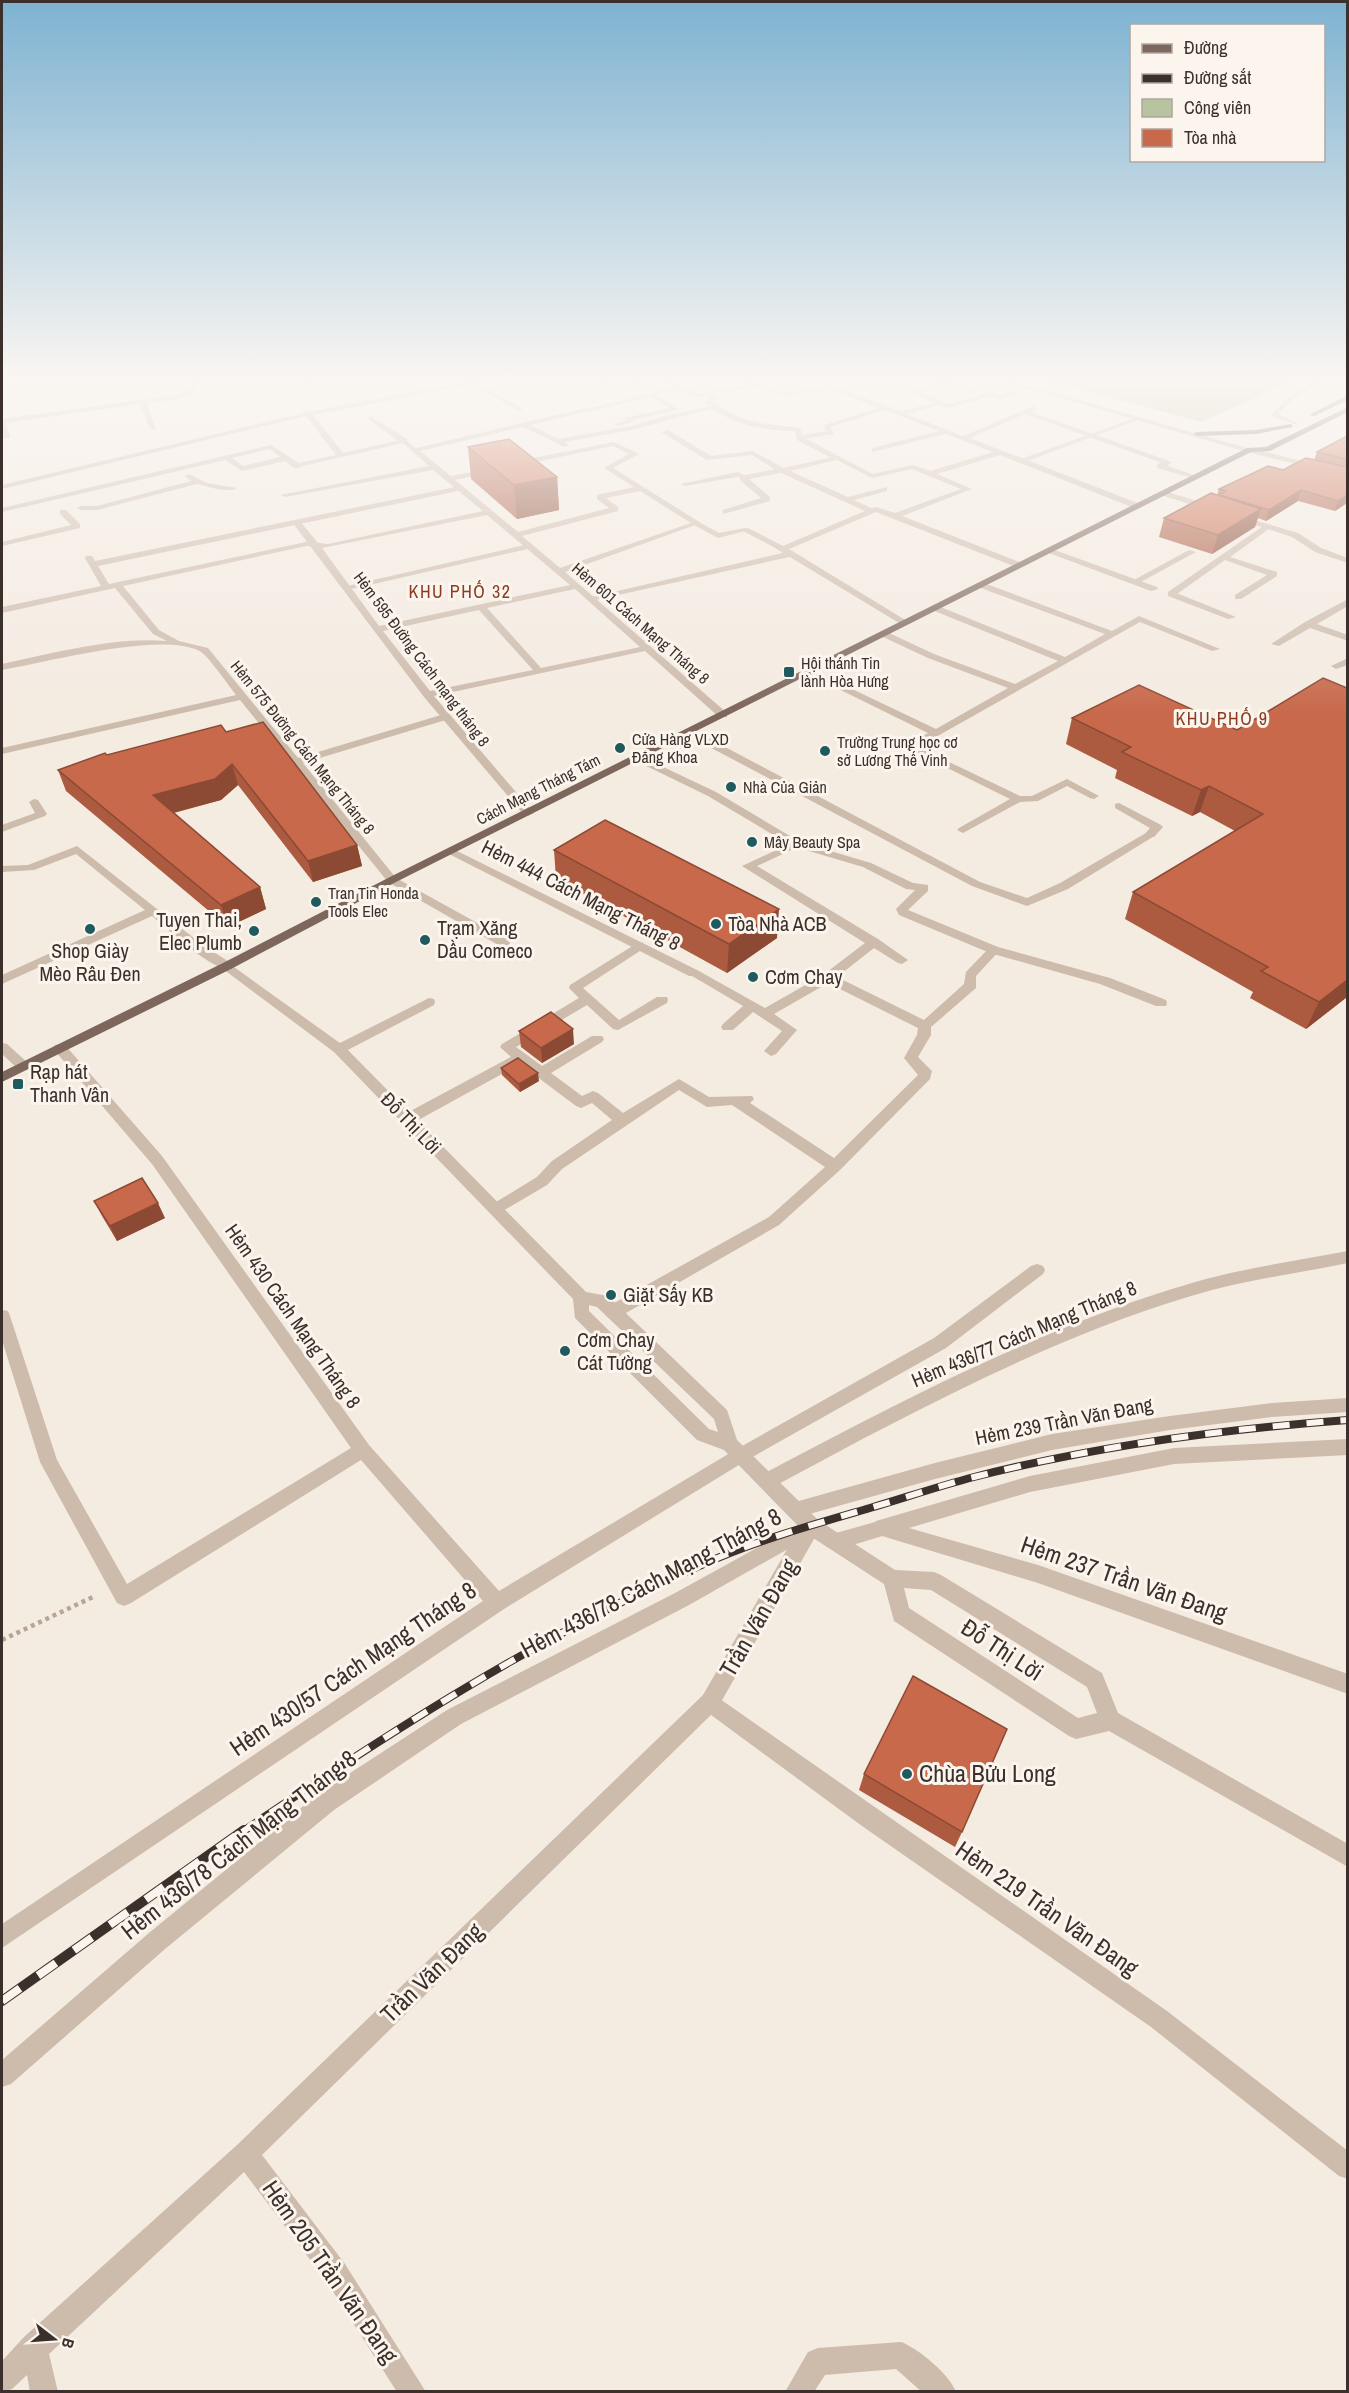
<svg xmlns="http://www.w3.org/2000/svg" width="1349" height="2393" font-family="'Archivo Narrow',sans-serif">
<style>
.green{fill:#b8c4a0}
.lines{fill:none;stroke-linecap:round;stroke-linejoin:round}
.path-far1{stroke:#b9a596;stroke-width:1.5;stroke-dasharray:1.5 1.5;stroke-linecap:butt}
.path{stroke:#b9a596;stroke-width:4.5;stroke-dasharray:4 4;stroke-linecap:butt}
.service{fill:#cdbbac;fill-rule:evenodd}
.minor{fill:#cdbbac;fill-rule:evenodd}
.tertiary{fill:#cdbbac;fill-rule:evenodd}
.primary{fill:#7d675c;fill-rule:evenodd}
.rail-far1-casing{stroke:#3b302b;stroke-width:8}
.rail-casing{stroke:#3b302b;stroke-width:10}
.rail-far1{stroke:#fbf5ee;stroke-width:6;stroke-dasharray:17;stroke-linecap:butt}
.rail{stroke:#fbf5ee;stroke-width:8;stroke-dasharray:22;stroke-linecap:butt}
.wall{fill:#ac5a40}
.shaded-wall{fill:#8c4a34}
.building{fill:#c8694b;stroke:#8c4a34;stroke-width:1.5}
.poi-dot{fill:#1f5a5e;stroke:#fbf5ee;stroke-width:2}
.labels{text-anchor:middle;stroke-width:6;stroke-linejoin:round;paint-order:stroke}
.far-street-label{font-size:16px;fill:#3b302b;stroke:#fbf5ee}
.far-poi-label{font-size:16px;fill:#3b302b;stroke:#fbf5ee;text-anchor:start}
.far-neighbourhood-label{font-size:18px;letter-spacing:1.5px;fill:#8c3b22;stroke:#fbf5ee}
.street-label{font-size:20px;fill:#3b302b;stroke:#fbf5ee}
.poi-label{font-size:20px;fill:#3b302b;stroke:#fbf5ee;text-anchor:start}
.near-street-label{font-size:24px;fill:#3b302b;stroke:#fbf5ee}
.near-poi-label{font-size:24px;fill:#3b302b;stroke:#fbf5ee;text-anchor:start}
</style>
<rect width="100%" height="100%" fill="#f4ebe1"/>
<path class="green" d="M1038 378H1300L1201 422Z"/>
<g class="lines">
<path class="path-far1" d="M1085 378 1122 389 1153 378"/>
<path class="path" d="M2 1640 95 1596"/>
<path class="service" d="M661 378H669L698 394 718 390V392L712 394 719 399 712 402C750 426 759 422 800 428L803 437 842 458 835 460 797 440 795 431C761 430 730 425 704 402L710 399 705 396 695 397 681 390 657 395 677 408V410L632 420 633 422 618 426 614 424 625 421V418L669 408 651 397 586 412 583 410 676 387Z
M1320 378H1328L1295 397 1278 414 1297 423V425L1272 416V414L1291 395Z
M370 416 407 439V443H401L368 419Z
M1138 417 1143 418 1022 463 1015 461Z
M271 445 300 464V468H294L285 461 242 471 225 460 2 512V508ZM270 449 280 457 243 466 232 458Z
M1165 460 1172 462 1167 466 1200 477 1196 479 1157 468V464Z
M782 468 786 470 785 472 749 479 770 497V501L723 514V510L761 498 740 480V476Z
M189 474 207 483 237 488 233 490H221L197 484 97 510H81L77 508 81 506H97L191 481 185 476Z
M460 486 464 488 463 490 98 566 109 584 306 542 321 543 322 545 318 547 306 546 123 586 159 630 179 641 208 648 298 758 441 715H449V719L303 763 396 878 508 940 510 943 508 946H500L388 882 240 700 2 754V748L236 695C229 686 209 657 201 652 165 630 44 663 2 670V664C55 653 112 637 167 641L153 634 115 588 2 613V607L101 586 85 558 86 556H92L95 561Z
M60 510H66L80 524V528L2 546V542L71 525 60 514Z
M697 521 719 533 745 528 749 530 718 538 694 525V521Z
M1266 524 1273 526 1230 557 1277 572V576L1241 599H1235V595L1267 575 1225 560 1174 596H1168V592Z
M529 544 533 546 532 548 347 590 343 587Z
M1189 550 1196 552 1139 583 1132 581Z
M791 551 794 552V556L591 601 587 598Z
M978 583H984L1112 631 1139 616 1220 649 1212 651 1140 622 918 747 1020 796H1032L1067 779 1099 796 1094 799 1090 798 1067 786 1038 801 1020 802 963 833 957 830 959 828 1010 799 905 747 928 733 804 672 812 670 936 729 1008 688 928 658 881 636V632H887L934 654 1015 684 1058 661 932 610V606H938L1065 657 1105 634 978 587Z
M1348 599V606L1317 624 1348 635V641L1310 628 1279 646 1271 644 1305 622Z
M34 799 38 800 47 814 45 816 2 832V825L35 813 29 802Z
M1119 803 1161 825 1163 827 1154 837H1146L1144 835 1150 828 1115 808V804Z
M796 841 800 842V846L757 866 878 939 908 960 902 964 898 963 874 948 837 977 924 1020 964 984 966 972 990 947H998L1000 950 976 976V988L931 1027V1035L918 1057 932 1071 930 1079 840 1170 779 1225 619 1317 613 1318 607 1317 605 1312 607 1307 769 1217 825 1167 732 1105 707 1107 679 1090 562 1169 547 1185 496 1215 491 1213 488 1209 491 1205 537 1177 552 1161 612 1120 592 1103 581 1108 576 1106 520 1064 413 1123H403L401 1119 403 1115 511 1057 500 1047 502 1044 579 998 569 988 570 985 639 942 643 943 645 946 643 949 583 988 619 1020 657 997H667L668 1000 667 1003 618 1030 613 1029 587 1005 516 1047 542 1066 592 1036H602L604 1039 602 1042 551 1073 582 1096 593 1091 598 1093 623 1113 679 1079 709 1097 752 1096 754 1099 750 1103 834 1158 918 1075 904 1058 917 1035 918 1028 828 983 774 1014 797 1030 776 1054 771 1056 764 1051 782 1031 753 1012 733 1030H723L721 1027 723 1024 743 1006 687 973 689 970H697L765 1008 823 975 865 943 742 866Z
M77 846 204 946 231 963 233 966 231 969C214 973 167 928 152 916L2 984V975L145 910 76 854 34 870 2 872V866L28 865Z
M429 998 434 999 435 1002 434 1005 344 1052H334L332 1049 334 1046Z
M2 1043 7 1044 28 1063 30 1066 28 1069H18L2 1054Z
M60 1044 65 1045 162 1156 369 1445 499 1591 735 1450 934 1338 1031 1266 1037 1264 1043 1266 1045 1270 1043 1274 946 1348 747 1460 504 1609 2 1948V1924L483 1601 361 1460 131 1603 124 1606 117 1603 40 1462 2 1340V1310L8 1311 10 1316 57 1460 127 1584 351 1448 152 1164 55 1051 53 1048 55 1045Z
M1348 1251V1263C1295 1274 1242 1280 1191 1296 1050 1338 904 1416 773 1487L767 1489 761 1487 758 1481 761 1475C899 1402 1041 1327 1192 1283 1243 1268 1296 1261 1348 1251Z
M1348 1398V1412L1272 1417 1170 1430 1052 1450 935 1479 795 1518 789 1516 786 1510 789 1504 795 1502 935 1463 1052 1434 1170 1416 1272 1403Z
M1348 1439V1455L1174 1464 1030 1492 909 1528 1038 1565 1348 1674V1694L1038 1583 882 1536 875 1534 873 1528 876 1521 883 1519 1030 1476 1174 1448Z
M811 1518 818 1520 820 1526 818 1532 689 1605 461 1724 334 1810 165 1949 11 2084 2 2087V2060L149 1933 318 1794 447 1710 675 1593Z
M710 1692 1167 2011 1348 2151V2179L1339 2176 1151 2027 862 1826 703 1709 700 1702 703 1695Z"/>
<path class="minor" d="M190 378H196L198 391 178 399 147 403 156 430 150 429 140 404 6 423 10 437 6 439 2 437V419L177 395 192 389Z
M303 378H309L313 384 308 385Z
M485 378H499L478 383 522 408V410H518L471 385 313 415 343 453 404 439 416 448 586 408 588 411 531 425 558 439 631 426 664 416 715 405 718 407 632 430 564 442 569 445 565 447 523 427 420 451 451 476 493 468V472L455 480 518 532 609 508 597 499V495L634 487 604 468 629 454 613 446 516 466 513 462 614 442 639 454 613 468 701 523 565 572 727 713V717H719L645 651 434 696 532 811 534 813 528 816 524 815 424 697 292 522 299 520 318 543 328 544 483 511 433 470 285 497 281 495 429 466 403 443 294 468V464L336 455 306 416 2 489V485L308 412ZM640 491 691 523 560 568 522 536 618 511V507L606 498ZM487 515 570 585 379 626 322 548ZM575 589 640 647 541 668 487 608ZM479 610 533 670 430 691 383 631Z
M592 378H600L615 386 650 378H662L614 390Z
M741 378C751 378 758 384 767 388 786 395 806 390 825 386L806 378C818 378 827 386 838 387 856 387 876 378 895 378L844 389 900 411 933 403 910 391 942 383 929 378 952 382V384L920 392 949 404 991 392 1002 395 1028 385 1030 388 1002 399 991 396 949 408 939 405 907 414 963 436 1034 406 1037 408 1031 412 1172 462 1165 464 1025 414 970 438 1140 504V508H1134L1000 455 937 474 972 489 902 516 1022 563V567H1016L876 512 789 549 907 621V625L904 626 770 545 741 530 748 528 783 546 865 511 779 472 752 455 707 460 661 432 668 430 711 456 753 451 783 468 838 456 873 474 913 465 931 471 993 452 946 434 872 452V448L939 431 885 410 830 427 834 434 797 440V436L826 431 824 425 878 408 831 389 786 396 754 387 723 392 720 390 749 384ZM837 460 872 478 912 469 961 489 895 513 876 507 871 508 854 500 887 491V487L848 497 790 471Z
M996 378 1002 379 971 393 966 392Z
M1250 448 1348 473V477L1247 452Z
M738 472 746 476V480L737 477 685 486 681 484Z
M1164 491 1214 506 1215 508 1208 510 1161 495 1160 493Z
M1234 514 1298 533 1321 548 1348 558V563L1315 552 1292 537 1234 518Z
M1049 548 1157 587 1158 589 1151 591 1046 552 1045 550Z
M1168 592H1174L1236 617 1228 619 1168 596Z
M1348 658V665L1336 669 1331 666Z
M685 730H693L980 882 1027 898 1060 883 1146 833 1150 832 1156 835 1068 889 1027 906 972 886 685 734Z
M638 755 716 792 800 842 871 863 913 883 928 885V891L908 910 998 947 1110 978 1166 1000 1167 1003 1166 1006H1156L1100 984 990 953 899 915 896 909 915 890 906 889 863 867 792 846 708 796 634 760V756Z
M451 848 697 970 699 973 697 976H689L447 853 445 851Z
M811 1518 818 1520 820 1526 818 1532 717 1709 262 2155 345 2264 426 2392H397L327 2282 244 2172 49 2354 58 2392H30L27 2375 12 2389 2 2392V2361L24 2337 237 2145 703 1695 804 1520Z
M882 1520 889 1522 891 1528 889 1534 836 1550 829 1547 827 1541 829 1535Z
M901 2342C918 2348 950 2375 956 2392H922L896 2369 825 2375 814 2392H785L808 2352 818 2348Z"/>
<path class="tertiary" d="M991 378H1002L1254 450 1247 452Z
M227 962 344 1046 586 1292 608 1296 727 1410 737 1440 818 1520 895 1570 934 1572 941 1575 1102 1673 1118 1713 1348 1844V1867L1109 1731 1076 1739 1069 1736 894 1621 884 1584 804 1532 724 1450 697 1440 575 1318 573 1299 334 1052 223 969 221 966 223 963ZM589 1305 597 1307 714 1419 718 1432 709 1429 589 1311ZM904 1588 931 1590 1087 1687 1097 1713 1078 1718 909 1608Z"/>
<path class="primary" d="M1348 395V400L1314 416 1309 415Z
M1348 407V412L1270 451 1251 452 396 882 231 969 2 1082V1072L223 963 388 878 1247 448 1266 447Z
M1291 424 1293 427 1256 434 1197 436 1193 434 1197 432 1256 430Z"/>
<defs>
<path id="rail-far1" d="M242 1832C387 1734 538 1636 699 1566 754 1541 812 1525 870 1508 904 1498 939 1486 974 1477 1096 1446 1222 1429 1348 1420"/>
<path id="rail" d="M2 2001 244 1830"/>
</defs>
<use href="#rail-far1" class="rail-far1-casing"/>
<use href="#rail" class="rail-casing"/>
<use href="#rail-far1" class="rail-far1"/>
<use href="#rail" class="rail"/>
</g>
<path class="wall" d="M1347 436V503L1335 511 1298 501 1266 521 1258 518 1255 527 1212 554 1159 537 1164 518 1217 495 1219 489 1314 460 1317 452Z
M468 447 557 477 559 510 517 519 471 479Z
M1072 718 1237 730 1347 997 1306 1029 1250 998 1253 992 1125 919 1133 892 1235 831 1200 812 1192 816 1115 778 1117 770 1066 744Z
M226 732 357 845 362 866 313 882 238 785 221 800 174 813 260 887 266 909 228 927 66 791 58 770Z
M554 850 777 938 727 973 556 879Z
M519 1031 574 1044 542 1063 521 1047Z
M501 1068 539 1081 520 1092 502 1075Z
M94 1201 165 1218 117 1241 102 1216Z
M864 1774 962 1832 955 1847 859 1790Z"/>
<path class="shaded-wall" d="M557 477 559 510 517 519 514 485Z
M1301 490 1298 501 1266 521 1269 510Z
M1347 495V503L1335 511 1338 501Z
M1261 509 1255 527 1212 554 1218 535Z
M232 764 238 785 221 800 160 816 153 795Z
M1209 786 1200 812 1192 816 1201 790Z
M357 845 362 866 313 882 308 861Z
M260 887 266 909 228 927 221 905Z
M779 909 777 938 727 973 729 944Z
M1347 980V997L1306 1029 1319 1002Z
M573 1029 574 1044 542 1063 541 1048Z
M538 1073 539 1081 520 1092 519 1084Z
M158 1203 165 1218 117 1241 110 1226Z"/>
<path class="building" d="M1347 436V459L1317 452Z
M509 439 557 477 514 485 468 447Z
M1306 458 1347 467V495L1338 501 1301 490 1269 510 1220 495 1226 491 1219 489 1268 466 1283 470Z
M1211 493 1261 509 1218 535 1164 518Z
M1323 678 1347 688V980L1319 1002 1261 971 1268 967 1133 892 1263 814 1209 786 1201 790 1122 752 1131 747 1072 718 1139 685 1237 730Z
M263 722 357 845 308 861 232 764 215 779 153 795 260 887 221 905 58 770 105 753 107 755 221 725 226 732Z
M605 820 779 909 729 944 554 850Z
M551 1012 573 1029 541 1048 519 1031Z
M518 1058 538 1073 519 1084 501 1068Z
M142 1178 158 1203 110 1226 94 1201Z
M913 1676 1007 1729 962 1832 864 1774Z"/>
<linearGradient id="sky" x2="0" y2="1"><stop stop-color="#7eb2d2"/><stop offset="0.53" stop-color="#faf6f2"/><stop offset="1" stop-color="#faf6f2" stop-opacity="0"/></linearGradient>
<rect width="1349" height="713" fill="url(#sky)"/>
<g class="poi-dot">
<rect x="783" y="666" width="12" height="12" rx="3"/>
<circle cx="620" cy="748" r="6"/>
<circle cx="825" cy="751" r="6"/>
<circle cx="731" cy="787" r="6"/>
<circle cx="752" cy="842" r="6"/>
<circle cx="316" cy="902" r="6"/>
<circle cx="716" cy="924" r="6"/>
<circle cx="90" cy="929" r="6"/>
<circle cx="254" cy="931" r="6"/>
<circle cx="425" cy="940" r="6"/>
<circle cx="753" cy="977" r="6"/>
<rect x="12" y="1078" width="12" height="12" rx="3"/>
<circle cx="611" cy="1295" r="6"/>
<circle cx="565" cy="1351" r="6"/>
<circle cx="907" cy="1774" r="6"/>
</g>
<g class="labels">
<g class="far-street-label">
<text transform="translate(641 623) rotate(41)" y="6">Hẻm 601 Cách Mạng Tháng 8</text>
<text transform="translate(422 659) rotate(53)" y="6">Hẻm 595 Đường Cách mạng tháng 8</text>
<text transform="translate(303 747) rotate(51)" y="6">Hẻm 575 Đường Cách Mạng Tháng 8</text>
<text transform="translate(538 789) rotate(-27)" y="6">Cách Mạng Tháng Tám</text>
</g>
<g class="far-poi-label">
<text x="801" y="669">Hội thánh Tin<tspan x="801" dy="18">lành Hòa Hưng</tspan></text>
<text x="632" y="745">Cửa Hàng VLXD<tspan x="632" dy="18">Đăng Khoa</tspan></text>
<text x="837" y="748">Trường Trung học cơ<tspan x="837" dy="18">sở Lương Thế Vinh</tspan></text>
<text x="743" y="793">Nhà Của Giản</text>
<text x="764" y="848">Mây Beauty Spa</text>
<text x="328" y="899">Tran Tin Honda<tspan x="328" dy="18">Tools Elec</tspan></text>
</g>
<g class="far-neighbourhood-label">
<text x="460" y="598">KHU PHỐ 32</text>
<text x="1222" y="725">KHU PHỐ 9</text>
</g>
<g class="street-label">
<text transform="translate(581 895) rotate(27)" y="7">Hẻm 444 Cách Mạng Tháng 8</text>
<text transform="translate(411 1123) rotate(46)" y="7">Đỗ Thị Lời</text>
<text transform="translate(293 1316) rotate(55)" y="7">Hẻm 430 Cách Mạng Tháng 8</text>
<text transform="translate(1024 1334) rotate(-23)" y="7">Hẻm 436/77 Cách Mạng Tháng 8</text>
<text transform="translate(1064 1421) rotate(-11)" y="7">Hẻm 239 Trần Văn Đang</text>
</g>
<g class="poi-label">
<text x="242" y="927" text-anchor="end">Tuyen Thai,<tspan x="242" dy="23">Elec Plumb</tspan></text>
<text x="728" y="931">Tòa Nhà ACB</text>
<text x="437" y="935">Trạm Xăng<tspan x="437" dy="23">Dầu Comeco</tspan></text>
<text x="90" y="958" text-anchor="middle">Shop Giày<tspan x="90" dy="23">Mèo Râu Đen</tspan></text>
<text x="765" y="984">Cơm Chay</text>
<text x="30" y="1079">Rạp hát<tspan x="30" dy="23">Thanh Vân</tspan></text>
<text x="623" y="1302">Giặt Sấy KB</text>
<text x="577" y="1347">Cơm Chay<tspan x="577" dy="23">Cát Tường</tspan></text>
</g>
<g class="near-street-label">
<text transform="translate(1124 1579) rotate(19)" y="8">Hẻm 237 Trần Văn Đang</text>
<text transform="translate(651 1583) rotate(-28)" y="8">Hẻm 436/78 Cách Mạng Tháng 8</text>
<text transform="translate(759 1618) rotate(-60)" y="8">Trần Văn Ðang</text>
<text transform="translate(1002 1650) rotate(33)" y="8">Đỗ Thị Lời</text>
<text transform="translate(353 1669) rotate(-34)" y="8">Hẻm 430/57 Cách Mạng Tháng 8</text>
<text transform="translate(239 1845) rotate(-38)" y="8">Hẻm 436/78 Cách Mạng Tháng 8</text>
<text transform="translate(1047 1909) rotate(35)" y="8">Hẻm 219 Trần Văn Ðang</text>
<text transform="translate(432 1973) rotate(-44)" y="8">Trần Văn Ðang</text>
<text transform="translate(330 2272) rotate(55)" y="8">Hẻm 205 Trần Văn Ðang</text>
</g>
<g class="near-poi-label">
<text x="919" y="1782">Chùa Bửu Long</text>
</g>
</g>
<rect width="1349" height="2393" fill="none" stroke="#3b302b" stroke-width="6"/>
<rect x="1130" y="24" width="195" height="138" fill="#fbf5ee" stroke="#aea6a0" stroke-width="1.5"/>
<rect x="1142" y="44" width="30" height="9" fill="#7d675c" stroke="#aea6a0" stroke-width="1.5"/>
<text x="1184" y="54" font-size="18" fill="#3b302b">Đường</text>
<rect x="1142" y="74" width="30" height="9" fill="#3b302b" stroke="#aea6a0" stroke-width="1.5"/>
<text x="1184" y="84" font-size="18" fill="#3b302b">Đường sắt</text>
<rect x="1142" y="99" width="30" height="18" fill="#b8c4a0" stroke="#aea6a0" stroke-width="1.5"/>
<text x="1184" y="114" font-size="18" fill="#3b302b">Công viên</text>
<rect x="1142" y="129" width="30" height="18" fill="#c8694b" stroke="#aea6a0" stroke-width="1.5"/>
<text x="1184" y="144" font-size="18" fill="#3b302b">Tòa nhà</text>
<g transform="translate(54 2339) rotate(107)" stroke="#fbf5ee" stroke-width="4.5" paint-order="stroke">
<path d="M0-4.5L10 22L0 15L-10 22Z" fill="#3b302b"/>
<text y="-9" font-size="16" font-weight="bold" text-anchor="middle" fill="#3b302b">B</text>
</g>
</svg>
